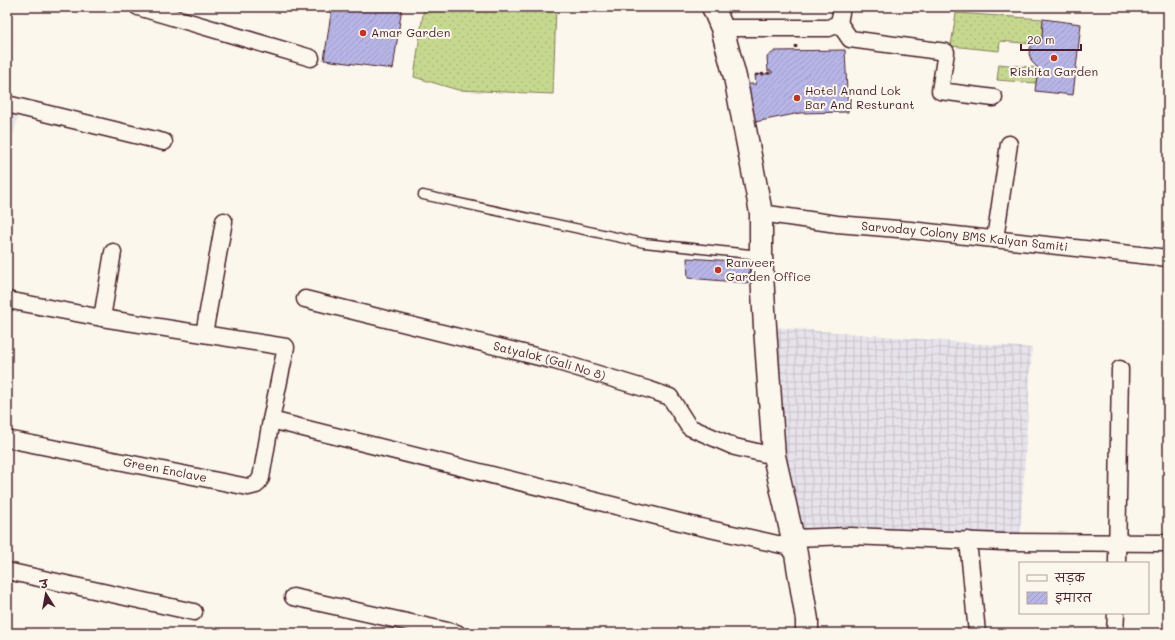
<svg xmlns="http://www.w3.org/2000/svg" width="1175" height="640" font-family="Mali,'Playpen Sans Deva',sans-serif">
<style>
.built{fill:#e7e3ea}
.industrial{fill:url(#industrial-grid)}
.grass{fill:url(#grass-dots);stroke:#887c5c}
.building{fill:url(#building-hatch);stroke:#4a1f2b}
.lines{fill:none;stroke-linecap:round;stroke-linejoin:round}
.lane-casing{stroke:#4a1f2b;stroke-width:11}
.street-casing{stroke:#4a1f2b;stroke-width:19}
.secondary-casing{stroke:#4a1f2b;stroke-width:25}
.path{stroke:#4a1f2b;stroke-width:2.5;stroke-dasharray:3 3;stroke-linecap:butt}
.lane{stroke:#fbf7ec;stroke-width:8}
.street{stroke:#fbf7ec;stroke-width:16}
.secondary{stroke:#fbf7ec;stroke-width:22}
.poi-dot{fill:#c8321e;stroke:#fbf7ec;stroke-width:1.5}
.labels{text-anchor:middle;stroke-width:4;stroke-linejoin:round;paint-order:stroke}
.poi-label{font-size:12px;fill:#4a1f2b;stroke:#fbf7ec;text-anchor:start}
.street-label{font-size:12px;fill:#4a1f2b;stroke:#fbf7ec}
</style>
<defs>
<pattern id="industrial-grid" width="8" height="8" patternUnits="userSpaceOnUse"><rect width="8" height="8" fill="#e7e3ea"/><path d="M0 4h8M4 0v8" fill="none" stroke="#c8c2c9"/></pattern>
<pattern id="grass-dots" width="8" height="8" patternUnits="userSpaceOnUse"><rect width="8" height="8" fill="#c5d98e"/><path d="M2 2h.1M6 6h.1" fill="none" stroke="#abba7b" stroke-width="1.8" stroke-linecap="round"/></pattern>
<pattern id="building-hatch" width="6" height="6" patternUnits="userSpaceOnUse"><rect width="6" height="6" fill="#b7b5e6"/><path d="M-1 1l2-2M0 6l6-6M5 7l2-2" fill="none" stroke="#9f9bc5"/></pattern>
</defs>
<rect width="100%" height="100%" fill="#fbf7ec"/>
<filter id="ink" filterUnits="userSpaceOnUse"><feTurbulence type="fractalNoise" baseFrequency=".025" numOctaves="2"/><feDisplacementMap in="SourceGraphic" scale="8" xChannelSelector="R" yChannelSelector="G"/><feConvolveMatrix kernelMatrix="1 2 1 2 8 2 1 2 1" color-interpolation-filters="sRGB"/></filter>
<g filter="url(#ink)">
<path class="built" d="M7 113 18 116 7 160Z"/>
<path class="industrial" d="M772 327 1032 348 1020 534 855 527 793 528Z"/>
<path class="grass" d="M424 7H556L553 94 458 90 414 77Z
M956 13 1043 19 1042 39 1033 44 1000 41 999 51 951 46Z
M999 64 1038 68 1036 83 997 80Z"/>
<path class="building" d="M332 7H402L393 69 324 60Z
M1043 19 1081 24 1073 95 1035 91 1038 68 1032 62 1029 54 1030 48 1033 44 1042 39Z
M845 50 848 112 800 113 750 123 744 84H756L755 75 772 73V71H768L767 57 775 51Z
M687 258 750 262 748 283 688 278Z"/>
<g class="lines">
<defs>
<path id="lane" d="M423 195 644 243 760 255"/>
<g id="street">
<path d="M138 7 311 58"/>
<path d="M839 23 850 39 946 52 940 91 994 98"/>
<path d="M722 28H829L839 23 842 7"/>
<path d="M7 104 164 142"/>
<path id="s1" d="M761 213 837 224 910 230 1168 258"/>
<path d="M995 239 1009 144"/>
<path id="s2" d="M305 299 555 361 650 390 670 397 689 427 735 447 774 456"/>
<path d="M7 300 102 318 286 347 271 420 261 478 256 485 248 487 7 439"/>
<path d="M102 318 113 252"/>
<path d="M204 334 224 221"/>
<path d="M271 420 692 525 795 548"/>
<path d="M793 538 850 536 1003 542 1168 543"/>
<path d="M968 540 977 633"/>
<path d="M1117 563 1120 369"/>
<path d="M7 571 194 612"/>
<path d="M293 597 457 633"/>
<path d="M1115 633 1116 613"/>
</g>
<path id="secondary" d="M713 7 722 28 735 77 761 213V255L765 327 774 456 795 548 807 620V633"/>
</defs>
<use href="#lane" class="lane-casing"/>
<use href="#street" class="street-casing"/>
<use href="#secondary" class="secondary-casing"/>
<path class="path" d="M796 45V51
M755 75 772 73"/>
<use href="#lane" class="lane"/>
<use href="#street" class="street"/>
<use href="#secondary" class="secondary"/>
</g>
</g>
<g class="poi-dot">
<circle cx="363" cy="33" r="4"/>
<circle cx="1054" cy="58" r="4"/>
<circle cx="797" cy="98" r="4"/>
<circle cx="718" cy="270" r="4"/>
</g>
<g class="labels">
<g class="poi-label">
<text x="371" y="37">Amar Garden</text>
<text x="1054" y="76" text-anchor="middle">Rishita Garden</text>
<text x="805" y="95">Hotel Anand Lok<tspan x="805" dy="14">Bar And Resturant</tspan></text>
<text x="726" y="267">Ranveer<tspan x="726" dy="14">Garden Office</tspan></text>
</g>
<g class="street-label">
<text dy="4" stroke="none"><textPath href="#s1" startOffset="205">Sarvoday Colony BMS Kalyan Samiti</textPath></text>
<text dy="4" stroke="none"><textPath href="#s2" startOffset="252">Satyalok (Gali No 8)</textPath></text>
<text transform="translate(165 470) rotate(11)" y="4">Green Enclave</text>
</g>
</g>
<rect width="1175" height="640" fill="none" stroke="#fbf7ec" stroke-width="24"/>
<rect x="12" y="12" width="1151" height="616" fill="none" stroke="#4a1f2b" stroke-width="1.5" filter="url(#ink)"/>
<rect x="1019" y="562" width="130" height="52" fill="#fbf7ec" stroke="#b4a19f"/>
<rect x="1027" y="575" width="20" height="6" fill="#fbf7ec" stroke="#b4a19f"/>
<text x="1055" y="582" font-size="12" fill="#4a1f2b">सड़क</text>
<rect x="1027" y="592" width="20" height="12" fill="url(#building-hatch)" stroke="#b4a19f"/>
<text x="1055" y="602" font-size="12" fill="#4a1f2b">इमारत</text>
<g transform="translate(46 594) rotate(349)" stroke="#fbf7ec" stroke-width="3" paint-order="stroke">
<path d="M0-3L7 15L0 10L-7 15Z" fill="#4a1f2b"/>
<text y="-6" font-size="11" font-weight="bold" text-anchor="middle" fill="#4a1f2b">उ</text>
</g>
<path d="M1021 44v6h60v-6" fill="none" stroke="#4a1f2b" stroke-width="2"/>
<text x="1027" y="44" font-size="12" fill="#4a1f2b" stroke="#fbf7ec" stroke-width="3" paint-order="stroke">20 m</text>
</svg>
